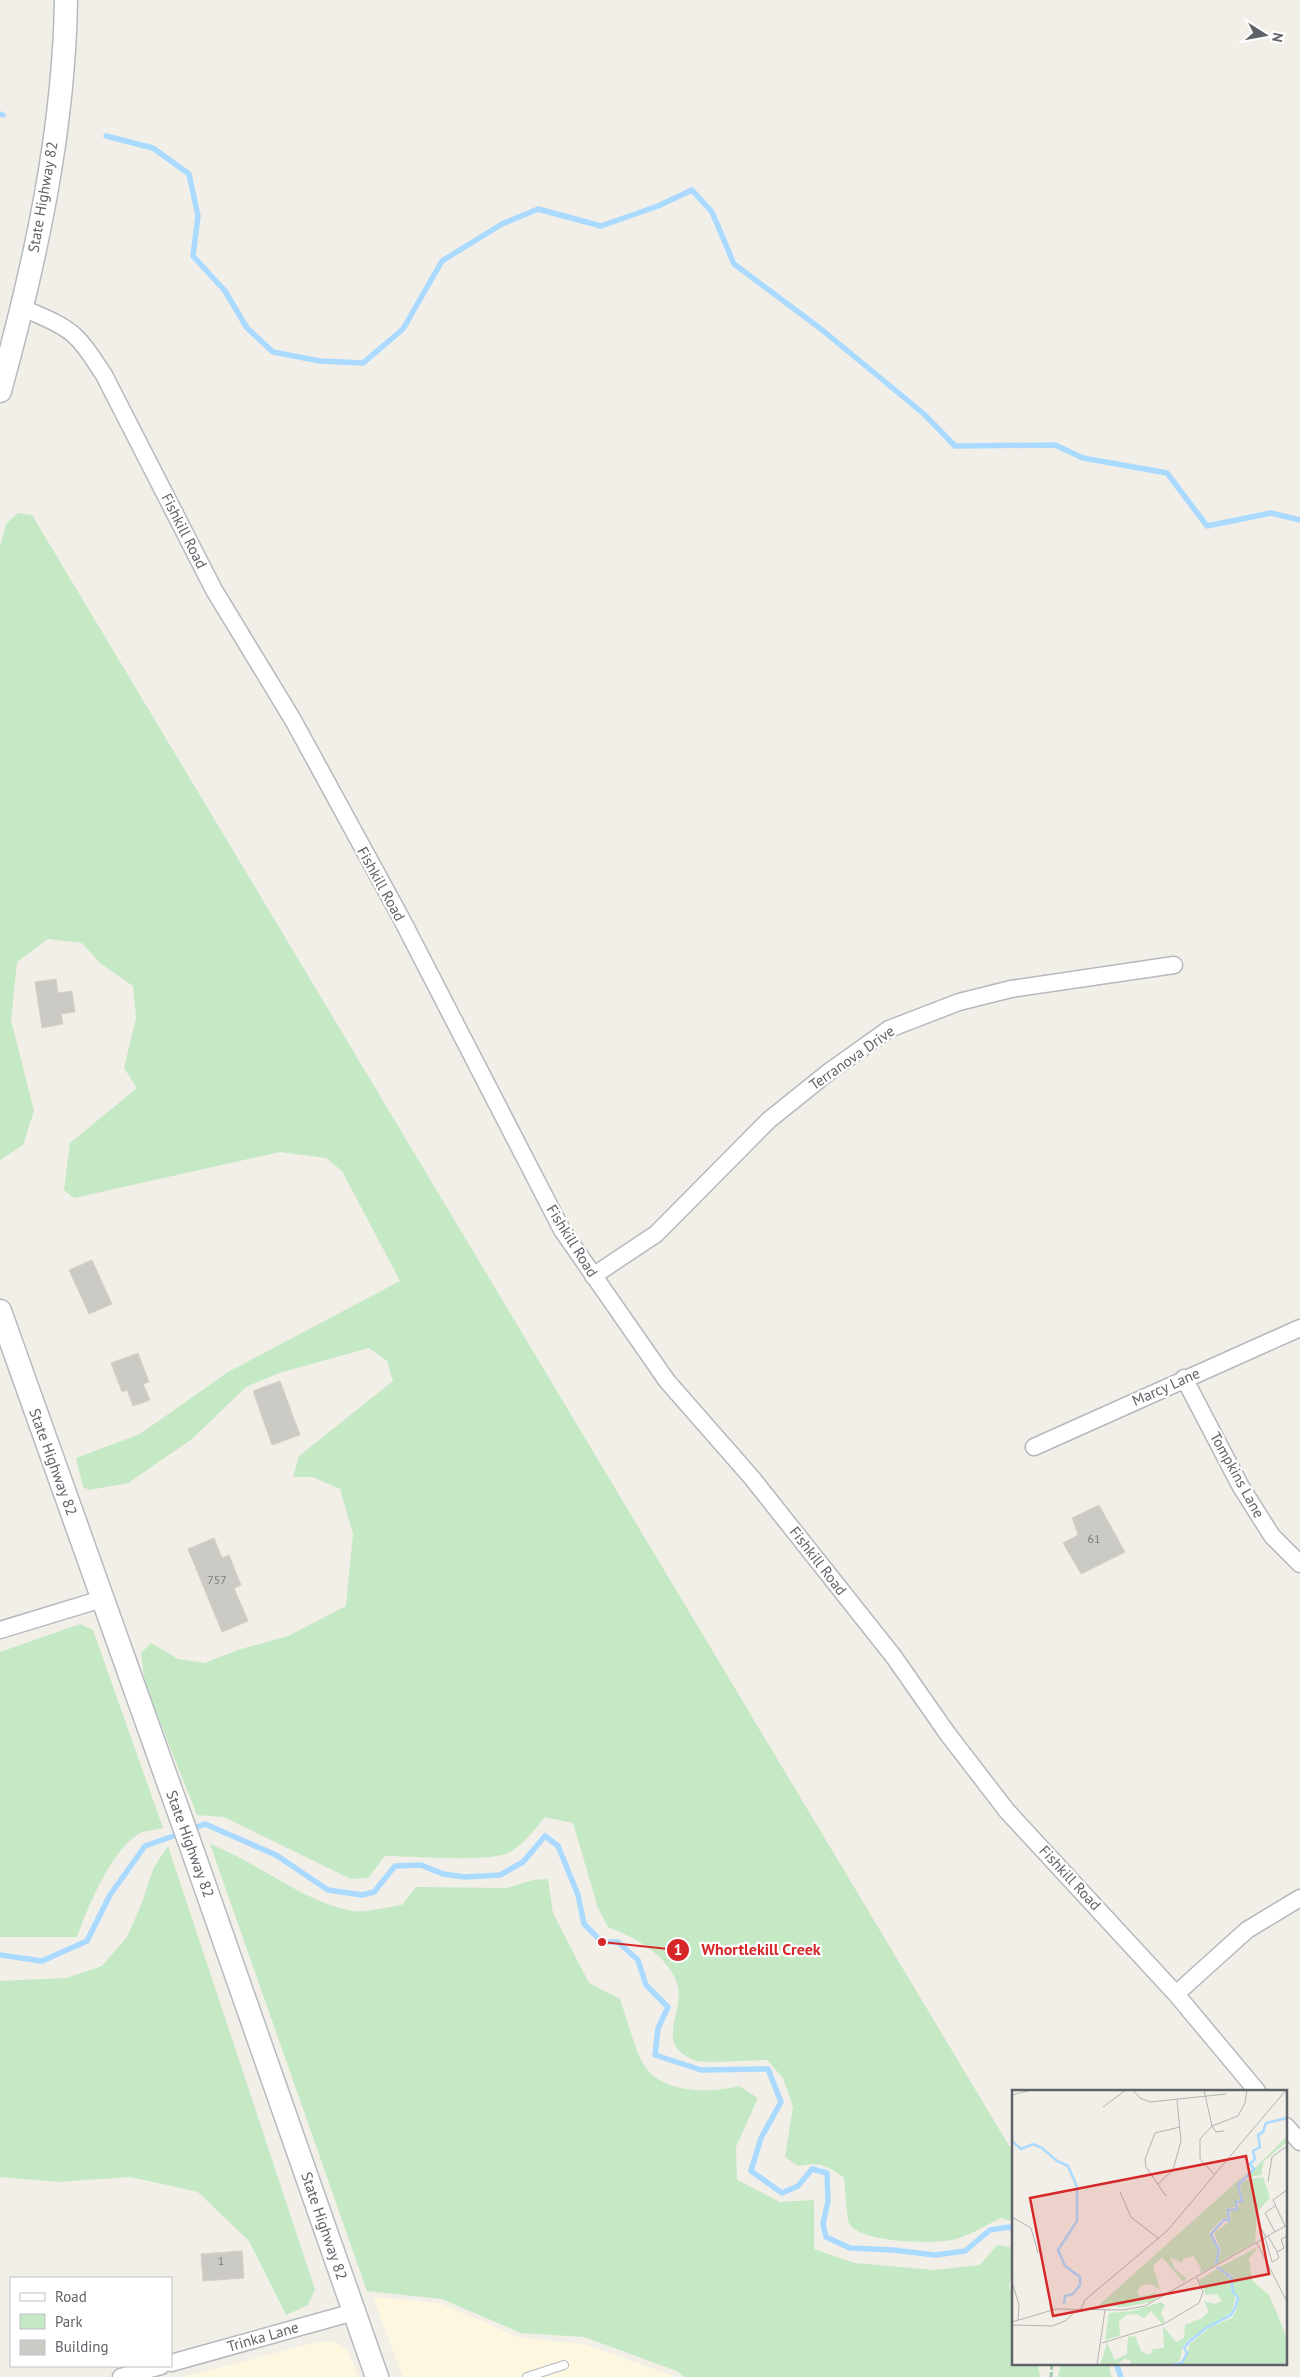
<svg xmlns="http://www.w3.org/2000/svg" width="1300" height="2377" font-family="'PT Sans',sans-serif">
<style>
.commercial{fill:#fef7e0}
.green{fill:#c5e8c5}
.lines{fill:none;stroke-linecap:round;stroke-linejoin:round}
.stream{stroke:#aadaff;stroke-width:5.5}
.building{fill:#cccac5;stroke:#d6d1c6}
.lane-casing{stroke:#b5b8bc;stroke-width:10}
.street-casing{stroke:#b5b8bc;stroke-width:19}
.secondary-casing{stroke:#b6babf;stroke-width:25}
.path{stroke:#9cc7a9;stroke-width:3;stroke-dasharray:5 2.5;stroke-linecap:butt}
.lane{stroke:#fff;stroke-width:8}
.street{stroke:#fff;stroke-width:16}
.secondary{stroke:#fff;stroke-width:22}
.labels{text-anchor:middle;stroke-width:4.5;stroke-linejoin:round;paint-order:stroke}
.number-label{font-size:12px;fill:#7a7d7f}
.street-label{font-size:15px;fill:#5f6368;stroke:#fff}
.inset-river{fill:none;stroke:#aadaff;stroke-width:2.5}
.inset-road{fill:none;stroke:#b3b3b1;stroke-width:1}
.view{fill:#d62828;fill-opacity:0.15;stroke:#d62828;stroke-width:2.5}
.inset-edge{fill:none;stroke:#5f6368;stroke-width:2.5}
.leader{fill:none;stroke:#d62828;stroke-width:2}
.callout-dot{fill:#d62828;stroke:#fff;stroke-width:2}
.mark-label{font-size:15px;text-anchor:middle;font-weight:bold;fill:#fff}
.callout-label{font-size:16px;text-anchor:middle;font-weight:bold;fill:#d62828;stroke:#fff;stroke-width:4.5;stroke-linejoin:round;paint-order:stroke}
</style>
<rect width="100%" height="100%" fill="#f1efe8"/>
<path class="commercial" d="M373 2297 440 2303 521 2338 584 2344 676 2377H403Z
M332 2341 347 2350 359 2377H182L318 2342Z"/>
<path class="green" d="M18 513 32 515 1014 2154V2222L1001 2218C986 2225 969 2236 952 2240 932 2244 859 2243 849 2223 847 2220 845 2186 844 2178 826 2165 820 2162 798 2166L785 2157 793 2107 783 2078 767 2060C753 2060 703 2064 694 2060 653 2043 686 2013 677 1983 667 1954 634 1937 608 1927L598 1908 573 1823 545 1817C534 1830 525 1843 510 1852 492 1863 410 1856 385 1856L368 1878 351 1879 224 1817 197 1815 145 1684 141 1653 151 1643 178 1659 205 1663 241 1649 288 1636 346 1606 353 1534 340 1489 313 1477H293L299 1456 393 1381 387 1361 369 1348 279 1373 246 1387 192 1439 128 1483 89 1490 83 1487 76 1458 140 1434 228 1372 400 1281 342 1171 326 1158 280 1152 74 1198 64 1190 70 1143 137 1088 124 1068 136 1018 133 986 100 963 82 943 48 939 17 962 11 1020 34 1111 23 1145 0 1160V547L6 524Z
M80 1624 93 1630 163 1828C156 1830 147 1830 140 1833 111 1850 88 1906 77 1937H0V1652Z
M210 1844C260 1863 300 1901 353 1911 365 1913 389 1907 402 1905L416 1887 507 1888 533 1880 548 1879 553 1913 589 1983 620 1999C626 2016 636 2055 646 2068 665 2094 711 2093 739 2086L758 2098 736 2147 737 2180 780 2202 814 2200V2249L854 2263 935 2270 980 2265 997 2245 1010 2247 1013 2260 1009 2287 1014 2294V2363H1038L1040 2377H684L677 2371 584 2337 521 2333 442 2299 367 2291Z
M168 1846 315 2289 308 2305 286 2315 249 2241 198 2192 130 2177 58 2182 0 2177V1981L66 1978 102 1966 127 1937 141 1905 154 1867Z
M1061 2363H1109L1111 2377H1058Z"/>
<g class="lines">
<path class="stream" d="M0 114 3 115
M106 136 153 148 189 174 198 216 193 256 225 291 247 328 273 352 320 361 363 363 403 329 442 261 502 224 538 209 601 226 658 206 692 190 712 212 734 264 821 329 924 414 955 446 1055 445 1083 458 1167 473 1207 526 1271 513 1300 520
M191 1829 205 1824 276 1855 328 1890 362 1895 374 1892 395 1866 421 1865 443 1874 465 1877 500 1875 523 1862 545 1836 558 1846 578 1895 584 1924 602 1942H618L638 1960 646 1985 668 2007 658 2028 655 2055 701 2070 768 2069 781 2102 761 2138 751 2171 782 2193 798 2186 812 2169 827 2173 828 2201 823 2224 826 2237 850 2248 893 2250 935 2255 965 2251 990 2230 1009 2227 1014 2230
M0 1955 42 1961 87 1941 110 1895 145 1846 182 1833
M1116 2363 1121 2377"/>
</g>
<path class="building" d="M56 979 58 993 72 991 75 1012 61 1014 63 1024 42 1028 35 982Z
M92 1260 112 1304 89 1314 69 1270Z
M138 1353 149 1382 143 1384 150 1400 133 1406 127 1390 122 1392 111 1363Z
M280 1381 300 1435 272 1445 253 1391Z
M1099 1505 1125 1552 1081 1574 1063 1543 1078 1535 1072 1518Z
M214 1538 222 1558 229 1555 241 1585 234 1588 248 1621 222 1632 188 1549Z
M242 2251 244 2278 203 2281 201 2254Z"/>
<g class="lines">
<defs>
<path id="lane" d="M527 2377 564 2365"/>
<path id="street" d="M23 308C40 316 61 323 75 336 87 347 95 362 104 375L214 590 293 720 400 916 562 1230 667 1381 752 1478 894 1657 947 1733 1007 1811 1176 1994 1257 2091
M593 1276 656 1234 769 1120 830 1071 889 1029 959 1002 1011 989 1174 965
M1184 1378 1241 1487 1272 1536 1300 1564
M1034 1447 1300 1328
M0 1630 102 1599
M1176 1994 1247 1930 1300 1898
M1286 2126 1300 2142
M171 2363 354 2312
M121 2377 161 2366"/>
<path id="secondary" d="M0 391C35 264 64 132 66 0
M0 1311 193 1852 377 2377"/>
</defs>
<use href="#lane" class="lane-casing"/>
<use href="#street" class="street-casing"/>
<use href="#secondary" class="secondary-casing"/>
<path class="path" d="M1051 2377 1052 2363"/>
<use href="#lane" class="lane"/>
<use href="#street" class="street"/>
<use href="#secondary" class="secondary"/>
</g>
<g class="labels">
<g class="number-label">
<text x="1094" y="1543">61</text>
<text x="217" y="1584">757</text>
<text x="221" y="2265">1</text>
</g>
<g class="street-label">
<text transform="translate(43 197) rotate(-80)" y="5">State Highway 82</text>
<text transform="translate(184 531) rotate(63)" y="5">Fishkill Road</text>
<text transform="translate(381 884) rotate(61)" y="5">Fishkill Road</text>
<text transform="translate(852 1058) rotate(-35)" y="5">Terranova Drive</text>
<text transform="translate(572 1241) rotate(58)" y="5">Fishkill Road</text>
<text transform="translate(1166 1387) rotate(-24)" y="5">Marcy Lane</text>
<text transform="translate(53 1462) rotate(70)" y="5">State Highway 82</text>
<text transform="translate(1237 1475) rotate(61)" y="5">Tompkins Lane</text>
<text transform="translate(818 1561) rotate(52)" y="5">Fishkill Road</text>
<text transform="translate(190 1844) rotate(70)" y="5">State Highway 82</text>
<text transform="translate(1070 1878) rotate(47)" y="5">Fishkill Road</text>
<text transform="translate(324 2226) rotate(71)" y="5">State Highway 82</text>
<text transform="translate(263 2337) rotate(-16)" y="5">Trinka Lane</text>
</g>
</g>
<g transform="translate(1012 2090)">
<rect width="275" height="275" fill="#f1efe8"/>
<path d="M275 46V52L252 71 249 85 233 88ZM231 86 225 95 229 109 224 111V116L215 120 216 128 210 129 197 142 206 161 203 176 188 183 189 178 181 166 171 169 170 173 158 167 163 179 174 188 172 193 150 167 141 176 148 199 138 194 129 196 125 202 128 207 142 203 147 206 139 212 112 217 87 215ZM251 87 258 108 245 122 243 152 205 174 209 160 202 143 218 131 219 120H226L227 113 231 112 228 94 233 90ZM246 157 237 169 240 190 257 205 266 226 275 249V275H171L178 254 198 237 220 228 224 221 227 209 222 202 220 185 206 178ZM205 179 216 185 223 209 220 222 177 249 170 258 168 271 156 275H119L118 270 112 269 104 275H88L95 253 103 270 115 264 116 247 123 246 129 261 138 265 141 259 152 258 151 236 164 252 172 248 173 235 190 228 197 221 192 211 203 214 210 211 205 204 194 205 187 190ZM149 212 153 215 149 223 153 232 150 234 139 221 132 228 125 224 114 225 107 231 108 246 93 250 97 223 120 221Z" fill="#c5e8c5"/>
<path class="inset-river" d="M0 51 9 59 21 54 30 58 45 71 56 76 65 97V131L46 160 53 176 68 187V195L61 204 53 206 52 214M204 174 207 160 199 144 212 130H217L216 120 225 119 224 112 230 111 226 95 242 79 238 74 243 69 241 61 248 57 246 45 251 42 254 33 275 28M158 275 170 273 175 263 172 258 178 251 194 238 219 225 223 218 226 208 221 202 219 187 205 177"/>
<path class="inset-road" d="M121 0 128 8 138 12 214 4M192 0 200 36M0 5 19 0M91 17 114 0M200 36 204 42 212 41M202 84 188 69V49L200 36 226 26 233 13 235 0M256 92 260 67 275 56M146 94 161 80 169 51 165 10M108 102 119 127 147 149M154 106 134 77 133 69 143 43 168 37M263 116 253 123 263 142M0 127 19 138 26 163M246 133 254 147M273 136 261 110 275 100M256 146 265 162 272 158 269 149 275 146M253 148 260 172 267 168 265 162M245 153 275 212M1 195 7 215 6 230M69 219 73 210 155 141 274 0M0 232 44 219 111 220 133 216 275 135M0 235 40 236 53 231 61 224M90 253 152 234 187 213 191 202 185 188M85 275 93 220"/>
<path class="view" d="M234 66 257 184 41 226 18 108Z"/>
<rect width="275" height="275" class="inset-edge"/>
</g>
<path class="leader" d="M602 1942L678 1950"/>
<g class="callout-dot">
<circle cx="602" cy="1942" r="5"/>
<circle cx="678" cy="1950" r="12"/>
</g>
<g class="mark-label">
<text x="678" y="1955">1</text>
</g>
<g class="callout-label">
<text x="761" y="1955">Whortlekill Creek</text>
</g>
<rect x="10" y="2277" width="162" height="90" fill="#ffffff" stroke="#bfc1c3"/>
<rect x="20" y="2293" width="25" height="8" fill="#ffffff" stroke="#bfc1c3"/>
<text x="55" y="2302" font-size="15" fill="#5f6368">Road</text>
<rect x="20" y="2314" width="25" height="15" fill="#c5e8c5" stroke="#bfc1c3"/>
<text x="55" y="2327" font-size="15" fill="#5f6368">Park</text>
<rect x="20" y="2340" width="25" height="15" fill="#cccac5" stroke="#bfc1c3"/>
<text x="55" y="2352" font-size="15" fill="#5f6368">Building</text>
<g transform="translate(1265 35) rotate(101)" stroke="#ffffff" stroke-width="4" paint-order="stroke">
<path d="M0-4L9 19L0 12L-9 19Z" fill="#5f6368"/>
<text y="-8" font-size="14" font-weight="bold" text-anchor="middle" fill="#5f6368">N</text>
</g>
</svg>
